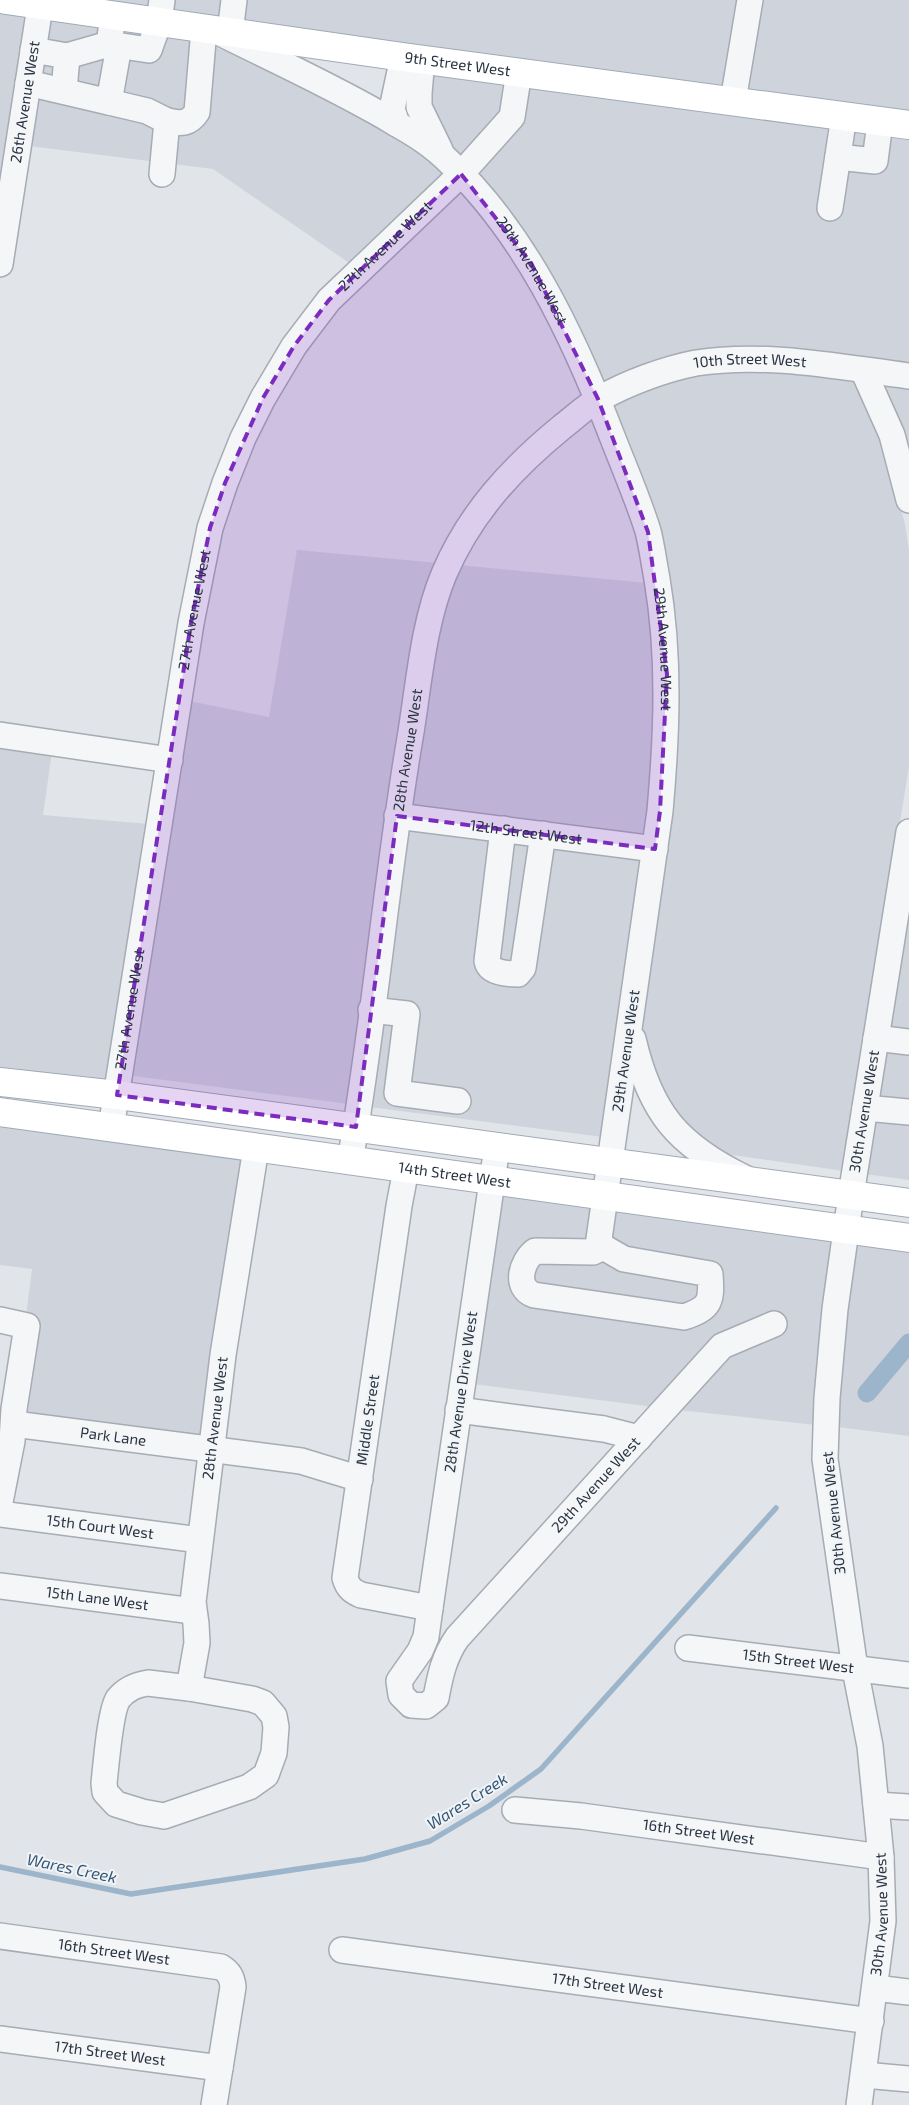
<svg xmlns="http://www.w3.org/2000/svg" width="909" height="2105" font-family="'Exo 2',sans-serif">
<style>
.built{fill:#cfd4dc}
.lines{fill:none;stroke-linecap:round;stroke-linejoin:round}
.stream{stroke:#9cb5ca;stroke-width:5.5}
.canal{stroke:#9cb5ca;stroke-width:19}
.minor-casing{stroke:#a6acb4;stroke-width:28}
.major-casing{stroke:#a0aab6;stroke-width:30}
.minor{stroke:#f4f6f8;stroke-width:25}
.major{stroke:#fff;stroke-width:28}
.marked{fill:#7b2cbf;fill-opacity:0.2;stroke:#7b2cbf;stroke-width:4;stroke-dasharray:10 6;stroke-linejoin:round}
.labels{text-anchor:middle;stroke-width:4;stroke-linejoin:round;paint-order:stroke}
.street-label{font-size:15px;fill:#293442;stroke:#f1f4f7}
.water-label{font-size:16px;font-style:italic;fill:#335576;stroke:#f1f4f7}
</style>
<rect width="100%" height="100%" fill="#e1e5ea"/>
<path class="built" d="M70 0H224L221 22Z
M245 0H739L725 90 241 25Z
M760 0H909V115L745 93Z
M0 9 29 13 0 190Z
M49 16 184 36 266 66 388 130 391 135 395 134 417 148 449 178 352 265 213 169 29 146Z
M431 70 909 134V367L768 349 603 386 472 172 439 127 433 116 429 93Z
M744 368 856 379 882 438 905 524 909 551V766L844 1171 718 1153 674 1115 650 1068 640 1024 677 720 610 404 681 376Z
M879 382 909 385V461Z
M297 550 438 563 349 1104 134 1076 131 1087H129L189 701 269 717Z
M459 565 647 583 653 630 657 720 646 838 409 808 437 638 448 594Z
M0 744 52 752 43 815 149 824 109 1085 0 1073Z
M406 826 643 856 620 1016 618 1017 619 1025 603 1137 369 1107Z
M909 897V1180L865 1174Z
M0 1121 244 1156 203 1438 25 1415 28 1413 25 1408 26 1316 32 1269 0 1265Z
M502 1191 835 1237 816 1425 678 1410 729 1353 787 1328 778 1312 717 1338 654 1407 473 1384Z
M856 1240 909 1247V1436L837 1427 846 1310Z"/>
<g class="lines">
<path class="stream" d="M0 1867 131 1894 365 1859 430 1841 489 1806 541 1769 776 1508"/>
<path class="canal" d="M867 1393 909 1343"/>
<defs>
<g id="minor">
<path d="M113 16 109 44 149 50 159 22 162 0"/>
<path d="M230 33 234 0"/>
<path id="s1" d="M222 34C275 60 327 84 378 113 400 126 424 138 443 156 524 230 573 335 612 436 624 467 638 499 648 531 652 547 654 563 657 579 670 656 667 733 660 811L599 1239 603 1247 624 1259 710 1274C712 1301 711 1308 684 1317L534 1295C514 1288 521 1262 535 1251L593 1252 603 1247"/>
<path d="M33 50 67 56 64 91"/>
<path d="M67 56 109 44"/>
<path d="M422 59 419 93V107L440 150"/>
<path d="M28 83 109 102 119 46"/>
<path d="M733 101 750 0"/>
<path d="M109 102 147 111 167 121 162 174"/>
<path d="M167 121C181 124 189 124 197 112L204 29"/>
<path d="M397 124 392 109 403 57"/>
<path d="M838 157 875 161 880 122"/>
<path d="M830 208 844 116"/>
<path id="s2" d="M0 264 41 0"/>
<path d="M863 370 892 435 909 500"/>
<path d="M0 735 170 760"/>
<path id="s3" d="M397 816 655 849"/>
<path d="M503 829 487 961C489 973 507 974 518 974L523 968 543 834"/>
<path d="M371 1010 407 1014 397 1093 458 1101"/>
<path d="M876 1038 909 1042"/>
<path d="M633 1039C650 1112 677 1145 745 1178"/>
<path d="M865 1108 909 1112"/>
<path id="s4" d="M111 1128 191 623 210 528 225 483 243 438 263 398 294 346 329 300 461 174 512 117 519 72"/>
<path id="s5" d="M497 1147 430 1608 426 1637 420 1651 399 1681 401 1695 411 1705 426 1706 436 1698C440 1676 444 1657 457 1638L722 1346 774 1324"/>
<path id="s6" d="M350 1161C375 1021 386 878 410 738 419 684 423 624 444 574 470 513 512 468 562 427 574 418 586 406 599 399 627 383 665 369 696 363 767 352 839 367 909 376"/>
<path d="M406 1169 399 1206 345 1578C348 1588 352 1591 361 1595L430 1608"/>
<path d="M0 1320 27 1326 14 1409 12 1441 0 1502"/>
<path d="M458 1410 604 1429 639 1438"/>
<path id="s7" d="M14 1424 301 1461 360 1479"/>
<path id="s8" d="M0 1514 200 1540"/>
<path id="s9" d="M0 1586 193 1611"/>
<path id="s10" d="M688 1648 909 1675"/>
<path d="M148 1683 189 1688 252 1699 263 1703 274 1716 276 1727 274 1753 266 1775 249 1787 164 1816 142 1812 116 1804 105 1792 104 1783C106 1766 110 1712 118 1699 126 1689 135 1685 148 1683Z"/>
<path id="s11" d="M189 1688 197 1643 196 1624 193 1602 223 1355 256 1148"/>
<path d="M876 1805 909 1807"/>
<path id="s12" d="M515 1810 581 1816 881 1857"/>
<path id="s13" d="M0 1936 221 1967C229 1972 232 1977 233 1987L214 2105"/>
<path id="s14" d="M342 1950 871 2021"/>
<path d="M875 1988 909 1992"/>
<path id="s15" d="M0 2039 220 2068"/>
<path d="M864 2075 909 2079"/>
<path id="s16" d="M859 2105 883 1921 881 1857 870 1746 855 1669 825 1459 827 1398 835 1309 851 1195 909 832"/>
</g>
<g id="major">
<path id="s17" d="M6 0 403 57 909 125"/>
<path d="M0 1082 117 1095 909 1203"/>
<path id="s18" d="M0 1112 909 1238"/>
</g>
</defs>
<use href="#minor" class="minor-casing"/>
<use href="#major" class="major-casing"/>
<use href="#minor" class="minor"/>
<use href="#major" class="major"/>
</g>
<path class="marked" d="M461 174 531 263 598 399 648 532 667 674 660 811 655 849 397 816 356 1127 117 1095 191 623 210 528 225 483 263 398 294 346 329 300Z"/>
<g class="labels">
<g class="street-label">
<text dy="5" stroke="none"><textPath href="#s17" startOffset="456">9th Street West</textPath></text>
<text dy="5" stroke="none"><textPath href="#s2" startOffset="164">26th Avenue West</textPath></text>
<text dy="5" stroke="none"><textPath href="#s4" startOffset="945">27th Avenue West</textPath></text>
<text dy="5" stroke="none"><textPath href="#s1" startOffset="399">29th Avenue West</textPath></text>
<text dy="5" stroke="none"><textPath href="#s6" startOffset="990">10th Street West</textPath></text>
<text dy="5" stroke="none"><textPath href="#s4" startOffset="525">27th Avenue West</textPath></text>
<text dy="5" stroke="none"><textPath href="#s1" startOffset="804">29th Avenue West</textPath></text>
<text dy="5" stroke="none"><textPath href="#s6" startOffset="415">28th Avenue West</textPath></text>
<text dy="5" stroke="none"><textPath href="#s3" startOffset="130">12th Street West</textPath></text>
<text dy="5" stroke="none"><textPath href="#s4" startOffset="120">27th Avenue West</textPath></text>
<text transform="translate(626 1051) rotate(-82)" y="5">29th Avenue West</text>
<text dy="5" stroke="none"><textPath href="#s16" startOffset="1002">30th Avenue West</textPath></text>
<text dy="5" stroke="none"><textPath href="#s18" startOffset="459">14th Street West</textPath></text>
<text transform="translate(461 1392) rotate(-82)" y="5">28th Avenue Drive West</text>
<text dy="5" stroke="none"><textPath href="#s11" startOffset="272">28th Avenue West</textPath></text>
<text transform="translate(368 1420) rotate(-82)" y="5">Middle Street</text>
<text dy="5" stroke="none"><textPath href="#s7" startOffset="100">Park Lane</textPath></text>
<text dy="5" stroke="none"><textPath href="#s5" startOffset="874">29th Avenue West</textPath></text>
<text transform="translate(834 1513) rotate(-96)" y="5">30th Avenue West</text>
<text dy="5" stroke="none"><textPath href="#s8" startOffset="101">15th Court West</textPath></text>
<text dy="5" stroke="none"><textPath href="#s9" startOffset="98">15th Lane West</textPath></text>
<text dy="5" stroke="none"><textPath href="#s10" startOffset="111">15th Street West</textPath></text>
<text dy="5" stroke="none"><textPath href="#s12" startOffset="185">16th Street West</textPath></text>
<text dy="5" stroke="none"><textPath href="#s16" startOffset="192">30th Avenue West</textPath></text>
<text dy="5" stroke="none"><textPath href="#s13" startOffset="115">16th Street West</textPath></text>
<text dy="5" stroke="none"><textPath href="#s14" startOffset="268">17th Street West</textPath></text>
<text dy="5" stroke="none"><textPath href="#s15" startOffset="111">17th Street West</textPath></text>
</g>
<g class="water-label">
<text transform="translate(467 1801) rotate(-32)" y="6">Wares Creek</text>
<text transform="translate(72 1868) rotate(12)" y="6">Wares Creek</text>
</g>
</g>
</svg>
